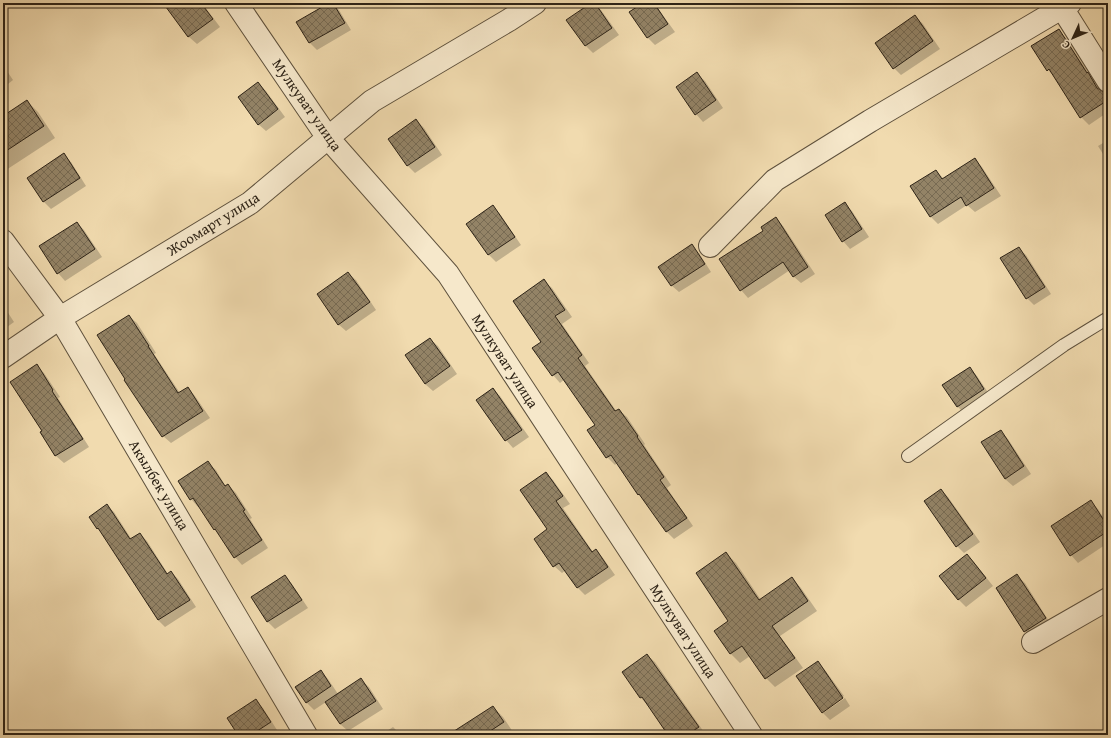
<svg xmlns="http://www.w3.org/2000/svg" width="1111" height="738" font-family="'Gentium Book Plus',serif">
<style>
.shadow{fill:#0003}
.building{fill:url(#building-cross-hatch);stroke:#2d2317}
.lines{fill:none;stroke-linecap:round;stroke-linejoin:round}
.service-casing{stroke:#5e513d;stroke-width:14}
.minor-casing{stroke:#5e513d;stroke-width:24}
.service{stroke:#f6e8cb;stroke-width:12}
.minor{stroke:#f6e8cb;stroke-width:22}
.labels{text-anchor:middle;stroke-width:4;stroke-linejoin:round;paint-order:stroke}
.street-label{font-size:15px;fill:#2d2317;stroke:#f6e8cb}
</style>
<defs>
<pattern id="building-cross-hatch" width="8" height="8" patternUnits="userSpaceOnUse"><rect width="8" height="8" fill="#938366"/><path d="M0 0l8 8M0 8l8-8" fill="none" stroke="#786b53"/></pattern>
</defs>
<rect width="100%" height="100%" fill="#f1dbaf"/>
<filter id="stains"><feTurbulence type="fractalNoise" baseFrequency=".005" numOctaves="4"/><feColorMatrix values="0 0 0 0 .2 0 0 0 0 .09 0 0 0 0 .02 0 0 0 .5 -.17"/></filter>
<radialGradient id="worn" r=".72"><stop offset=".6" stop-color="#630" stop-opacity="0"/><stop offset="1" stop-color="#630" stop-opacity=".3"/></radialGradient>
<path class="shadow" d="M165 3H202L220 27 197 44 189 37Z
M331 3H332L339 10 351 30 317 50 310 43 298 23Z
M592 3H594L601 10 619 35 593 53 586 46 568 20Z
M645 3H654L657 7 675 32 655 45 648 38 631 12Z
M915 16 923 24 940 49 901 75 894 68Z
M1058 30 1066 38 1092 78 1095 81 1102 93 1108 98V112L1089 125 1081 117 1055 77 1048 70Z
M3 65 13 80 3 88Z
M697 74 705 81 723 108 703 122 696 114Z
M258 83 266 91 285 117 266 131 258 124Z
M27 101 38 112 55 138 3 172V117Z
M416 120 424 128 442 155 415 173 408 166 389 139Z
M1108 140V162L1098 146Z
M64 155 71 162 86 186 51 209 43 201Z
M975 159 982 167 1001 196 975 212 967 205 938 224 931 217 936 171 944 179Z
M845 204 852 211 869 237 850 249 843 241Z
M493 207 500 214 521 245 496 262 488 254Z
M776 218 783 226 815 274 801 283 793 276 790 270 748 298 741 290 764 231Z
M77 223 84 230 102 257 65 281 58 273Z
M692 246 699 253 711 272 679 292 671 285Z
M1018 248 1026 255 1051 294 1034 305 1027 298Z
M348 273 356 280 376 310 346 331 338 324Z
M544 281 552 288 572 317 562 324 589 363 585 366 617 412 619 410 627 417 645 444 644 445 671 485 667 488 693 526 674 539 667 532 617 463 615 465 607 457 597 425 565 379 560 383 553 375 543 342Z
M3 305 14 322 3 330Z
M129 316 137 323 156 353 154 354 180 393 188 388 195 396 210 418 171 443 163 436Z
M430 339 438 346 457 374 433 391 425 384Z
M37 366 44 373 60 397 58 398 89 447 64 463 56 456 41 432 43 431Z
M970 368 977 376 991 397 965 414 957 406Z
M493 389 500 396 529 437 513 448 506 440Z
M1000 431 1008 439 1031 474 1013 486 1005 479Z
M208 463 216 470 226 487 228 485 236 493 252 518 250 519 268 548 242 565 235 557 219 534 215 529 199 506 198 507 191 499Z
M546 473 553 480 570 504 563 508 593 552 596 550 603 558 615 575 585 595 578 588 566 570 562 573 554 566 548 530Z
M941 490 948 497 980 542 964 553 957 546Z
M1091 502 1098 509 1108 525V543L1078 563 1071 555Z
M107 506 114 512 132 540 140 534 147 541 168 574 171 572 178 579 196 607 165 627 158 620 104 535 98 529 90 517Z
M726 553 736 563 761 600 792 578 801 588 817 611 780 636 803 668 775 687 766 678 750 656 740 663 731 654 715 631 730 621Z
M967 555 974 562 993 586 966 607 958 599Z
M285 576 292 584 308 608 275 629 268 622 252 597Z
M1017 576 1025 583 1052 626 1032 639 1025 631Z
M647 655 655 662 706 735H669L648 705 641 698 623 672Z
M818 663 825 670 844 696 822 711Z
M321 671 328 679 338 694 361 680 369 687 383 709 348 731 340 724 326 702 314 710 306 702Z
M845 698 850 706 830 720 823 713Z
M255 700 263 708 277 730 269 735H239Z
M493 707 503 717 513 732 509 735H450Z
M393 727 401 735H381Z
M4 731 7 735H3Z"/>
<path class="building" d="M163 3H201L213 19 188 37Z
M329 3H333L345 23 309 43 296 22Z
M591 3H595L612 28 585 46 566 20Z
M643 3H654L668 24 647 38 629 12Z
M915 15 933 41 893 69 875 43Z
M1059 29 1087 73 1088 72 1097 88 1104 92 1108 99V100L1080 118 1049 69 1047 71 1031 46Z
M697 72 716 100 695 115 676 87Z
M258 82 278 109 258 125 238 97Z
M27 100 44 126 3 153V116Z
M416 119 435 147 407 166 388 139Z
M64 153 80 178 43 202 27 178Z
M975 158 994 188 966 206 961 197 930 217 910 186 936 170 942 179Z
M845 202 862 229 842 242 825 215Z
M493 205 515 237 488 255 466 224Z
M776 217 808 267 793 277 783 262 740 291 719 259 763 231 761 227Z
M77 222 95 249 57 274 39 246Z
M692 244 705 264 671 286 658 267Z
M1019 247 1045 287 1026 299 1000 258Z
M348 272 370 302 338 325 317 294Z
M544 279 565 310 555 316 582 355 578 358 615 411 619 409 638 436 637 437 664 477 660 480 687 518 666 532 639 494 638 495 611 455 606 458 587 430 595 425 558 372 552 376 532 348 541 342 513 301Z
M129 315 149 346H148L178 393 188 387 203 411 162 437 124 380 125 379 97 335Z
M430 338 450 366 425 384 405 355Z
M37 364 53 390 52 391 83 439 55 456 40 432 42 431 10 382Z
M970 367 984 389 957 407 942 385Z
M493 388 522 430 505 441 476 400Z
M1001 430 1024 466 1005 479 981 442Z
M208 461 225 486 228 484 245 510 243 511 262 540 234 558 215 529 214 530 193 498 190 500 178 481Z
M546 472 563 496 556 501 592 552 596 549 608 567 577 588 559 563 553 567 534 539 547 529 520 490Z
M941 489 973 534 956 547 924 501Z
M1091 500 1108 527V531L1070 556 1051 526Z
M107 504 130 539 140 533 167 574 171 571 190 600 158 620 98 528 97 529 89 517Z
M726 552 759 600 792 577 808 601 772 626 795 658 765 679 742 646 730 654 714 631 728 621 696 573Z
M967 554 986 578 958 600 939 576Z
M1017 574 1046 618 1024 632 996 588Z
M285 575 302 600 267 622 251 597Z
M647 654 699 727 687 735H668L642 697 640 698 622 672Z
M818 661 843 698 822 713 796 676Z
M321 670 331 686 306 703 295 687Z
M361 678 376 701 340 724 325 702Z
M256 699 271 722 251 735H238L227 718Z
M493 706 504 722 484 735H448Z"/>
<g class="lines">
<defs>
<path id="service" d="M908 456 1064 345 1108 318"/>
<path id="minor" d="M236 3 328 138 448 274 751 735
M1059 3 1108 81
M3 241 60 318 306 735
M710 246 775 180 870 121 1070 3
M3 357 60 318 250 203 372 101 509 20 535 3
M1033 642 1108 599"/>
</defs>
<use href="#service" class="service-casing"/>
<use href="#minor" class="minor-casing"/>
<use href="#service" class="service"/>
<use href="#minor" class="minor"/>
</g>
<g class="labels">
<g class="street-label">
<text transform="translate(307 105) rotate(55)" y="5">Мулкуват улица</text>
<text transform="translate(213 224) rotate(-32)" y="5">Жоомарт улица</text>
<text transform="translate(505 361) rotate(57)" y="5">Мулкуват улица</text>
<text transform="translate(159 485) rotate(59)" y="5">Акылбек улица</text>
<text transform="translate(683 631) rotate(57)" y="5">Мулкуват улица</text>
</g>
</g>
<rect width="1111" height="738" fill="none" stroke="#f1dbaf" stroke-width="16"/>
<rect x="4" y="4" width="1103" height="730" fill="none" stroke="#2d2317" stroke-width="2"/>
<rect x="8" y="8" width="1095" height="722" fill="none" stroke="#2d2317"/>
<g transform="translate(1073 38) rotate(226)" stroke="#f6e8cb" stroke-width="3" paint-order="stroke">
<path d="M0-3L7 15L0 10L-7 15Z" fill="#2d2317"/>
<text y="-6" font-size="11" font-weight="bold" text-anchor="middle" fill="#2d2317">С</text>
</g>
<rect width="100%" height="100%" filter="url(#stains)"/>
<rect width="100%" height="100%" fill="url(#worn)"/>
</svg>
